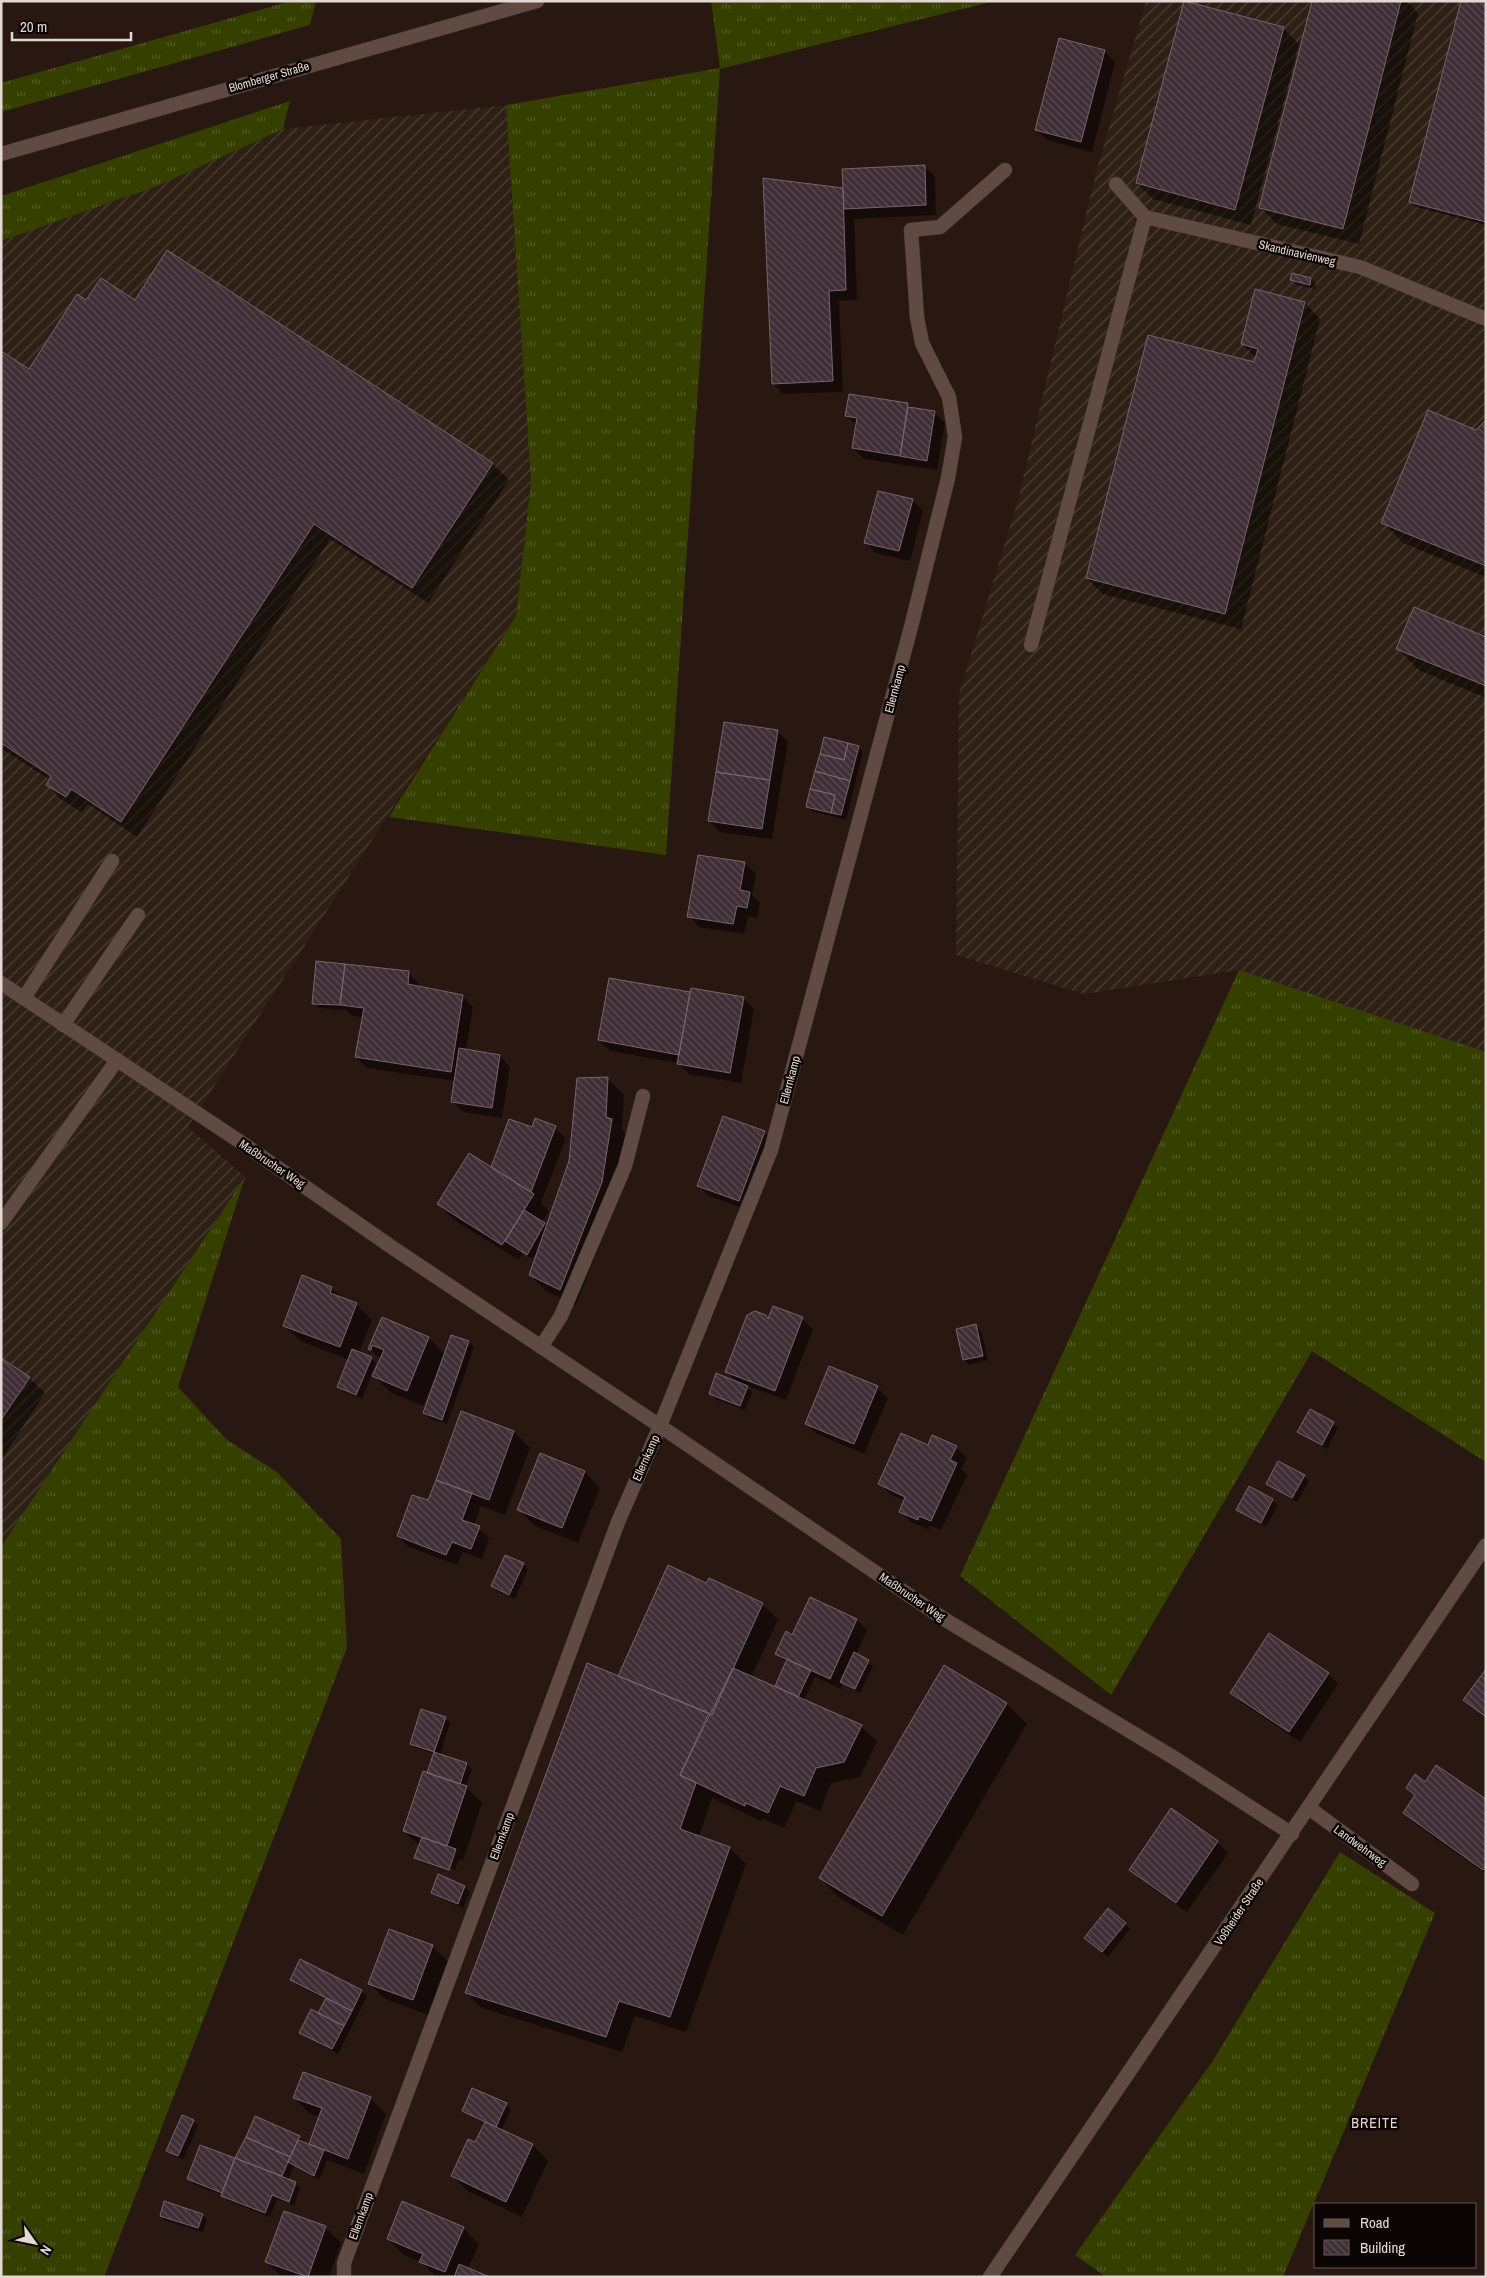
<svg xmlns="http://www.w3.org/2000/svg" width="1487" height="2278" font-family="'Archivo Narrow',sans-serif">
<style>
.industrial{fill:url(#industrial-furrows)}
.grass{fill:url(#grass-tufts)}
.shadow{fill:#0007}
.building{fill:url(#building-back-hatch);stroke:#78646e}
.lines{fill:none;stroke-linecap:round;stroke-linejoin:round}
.service-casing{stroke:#3f332f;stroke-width:15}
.minor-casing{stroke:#3f332f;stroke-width:15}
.tertiary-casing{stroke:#3f332f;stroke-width:15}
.service{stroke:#5f4b43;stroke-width:14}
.minor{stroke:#5f4b43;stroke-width:14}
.tertiary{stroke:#5f4b43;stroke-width:14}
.labels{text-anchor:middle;stroke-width:5;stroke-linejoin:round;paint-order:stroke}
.street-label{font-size:12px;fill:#e4d8d3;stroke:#0b0503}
.neighbourhood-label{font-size:14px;letter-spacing:1px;fill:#e4d8d3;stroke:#0b0503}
</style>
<defs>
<pattern id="industrial-furrows" width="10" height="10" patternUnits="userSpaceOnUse" patternTransform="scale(1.25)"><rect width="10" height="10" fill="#2e2014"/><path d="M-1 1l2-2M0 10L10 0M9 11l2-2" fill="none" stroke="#4c4035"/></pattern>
<pattern id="grass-tufts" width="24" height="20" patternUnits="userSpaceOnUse" patternTransform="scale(1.25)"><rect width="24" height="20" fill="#354000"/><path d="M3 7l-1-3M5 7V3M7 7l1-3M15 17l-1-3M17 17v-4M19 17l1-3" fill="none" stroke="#525b24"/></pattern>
<pattern id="building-back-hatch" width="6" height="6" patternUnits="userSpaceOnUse" patternTransform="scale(1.25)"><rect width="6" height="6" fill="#3f2e36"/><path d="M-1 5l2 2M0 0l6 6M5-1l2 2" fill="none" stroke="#5b4c52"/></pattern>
</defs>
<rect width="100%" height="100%" fill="#281811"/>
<path class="industrial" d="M1146 1H1486V1052L1239 970 1084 994 956 955 959 694 1018 500 1096 172Z
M506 105 531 482 516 616 188 1127 245 1177 1 1547V241L157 186 283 129Z"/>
<path class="grass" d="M291 1H316L310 25 1 112V83Z
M711 1H995L720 69 666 855 389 817 516 616 531 482 506 105 720 68Z
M290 101 283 129 157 186 1 241V196Z
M1239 970 1486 1052V1462L1312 1351 1111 1695 960 1576Z
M245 1177 178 1387 227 1440 277 1472 341 1539 347 1648 104 2277H1V1547Z
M1340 1852 1435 1913 1283 2277H1106L1075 2255 1212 2062Z"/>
<path class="shadow" d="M1313 1H1407L1418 13 1359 244 1277 224 1261 208Z
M1486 1V225L1416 207 1411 202Z
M1283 28 1299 44 1251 225 1153 199 1137 183Z
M1104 51 1115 62 1092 152 1047 140 1036 130Z
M924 166 935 177 936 215 854 219 857 300 839 301 843 392 783 394 773 383 765 179 844 190Z
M167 252 493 464 509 480 428 603 330 539 137 837 88 804 82 812 63 801 47 785 50 780 1 748V352L29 371 87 301 135 302Z
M1311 279 1316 284 1315 289 1297 285 1292 280Z
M1305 303 1320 319 1241 629 1103 594 1087 578 1254 364 1256 358 1242 344Z
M908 404 912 409 934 412 945 423 937 470 864 459 853 448 857 426 846 416Z
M1486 422V577L1403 543 1383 522Z
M912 500 923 511 910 561 876 553 866 542Z
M1486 638V698L1419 670 1398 649Z
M777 731 788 742 772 839 720 832 710 821Z
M858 747 863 752 846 820 812 811 807 806Z
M699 856 745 864 756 874 752 895 760 903 757 918 748 916 744 934 699 927 689 916Z
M408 973 419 983V987L462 996 473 1007 466 1051 500 1056 510 1067 502 1118 463 1112 452 1101 455 1081 367 1068 356 1057 363 1017 352 1016 346 1010 319 1008 314 1003Z
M610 979 691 994 744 999 754 1009 741 1083 689 1074 678 1063 610 1051 599 1040Z
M608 1079 624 1095 622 1130 627 1136 618 1199 576 1305 546 1291 530 1275 539 1250 532 1259 523 1253 519 1260 454 1220 439 1204 491 1168 533 1129 555 1128 566 1138 541 1203 549 1211 542 1222 547 1227Z
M764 1132 775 1143 750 1211 709 1196 699 1186Z
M332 1288 343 1299 356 1304 372 1320 359 1353 371 1358 376 1363 362 1399 344 1392 339 1387 349 1360 300 1341 284 1325Z
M765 1316 769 1319H802L813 1329 786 1400 745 1385 752 1392 745 1410 715 1399 710 1394 739 1384 727 1372Z
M382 1319 429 1338 445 1354 469 1342 474 1347 447 1424 430 1418 424 1413 436 1380 434 1379 423 1406 390 1392 374 1376 381 1360 370 1349Z
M976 1326 981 1331 988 1360 969 1365 964 1360Z
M1 1359 29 1378 45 1393 1 1460Z
M877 1388 888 1398 864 1454 817 1434 806 1424Z
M1310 1411 1338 1428 1327 1449 1299 1432Z
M462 1413 514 1432 530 1448 505 1515 481 1506 474 1525 489 1538 482 1559 463 1552 457 1565 409 1547 398 1536 429 1502Z
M928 1447 956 1448 967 1458 961 1469 967 1475 941 1530 930 1526 929 1530 911 1522 900 1511 905 1501 890 1494 880 1484Z
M541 1455 585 1472 600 1488 578 1543 535 1526 519 1510Z
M1304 1476 1309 1481 1297 1502 1268 1484Z
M1249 1487 1278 1505 1266 1527 1238 1509Z
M523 1564 528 1569 515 1599 497 1591 492 1586Z
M707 1584 762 1604 778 1620 751 1677 776 1688 787 1663 777 1653 793 1636 811 1599 857 1620 867 1630 856 1655 873 1666 860 1693 843 1683 841 1689 815 1677 804 1700 861 1726 877 1741 860 1777 831 1783 820 1811 796 1801 784 1828 762 1818 761 1821 712 1798 699 1837 730 1848 746 1864 686 2032 635 2016 622 2052 482 2008 466 1993 618 1677Z
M1486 1671V1718L1465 1700Z
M1328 1674 1338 1684 1300 1742 1242 1703 1232 1693Z
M1007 1704 1027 1724 903 1935 841 1899 820 1878Z
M445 1718 450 1723 440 1755 467 1764 472 1769 466 1787 482 1803 463 1861 459 1859 455 1870 420 1858V1861L454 1874 421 1862 416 1857 420 1846 404 1831 432 1776 435 1754 416 1748 411 1743Z
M1425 1783 1486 1801V1874L1415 1824 1404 1813 1416 1796 1408 1788Z
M1217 1842 1228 1853 1187 1912 1141 1880 1130 1869Z
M465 1887 470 1892 463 1908 438 1897 432 1892Z
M1108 1910 1130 1929 1108 1957 1091 1943Z
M432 1946 448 1962 429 2015 385 1999 369 1983Z
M301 1960 362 1991 367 1996 338 2054 306 2037 301 2032 319 2014 327 2000 296 1985 291 1980Z
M294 2098H370L386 2114 364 2174 327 2160 319 2180 294 2166 288 2180 296 2184H294L287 2203 277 2199 270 2217 227 2200 222 2195 193 2184 188 2179 200 2147 235 2160 255 2117 299 2137 304 2143 309 2145 320 2117 310 2114Z
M506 2104 511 2109 501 2131 533 2145 548 2161 522 2217 468 2191 452 2176 476 2144 486 2124 464 2111Z
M193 2121 198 2126 183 2160 167 2151Z
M297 2184 300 2188 294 2206 289 2204Z
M202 2215 207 2220 203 2232 166 2221 161 2216Z
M325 2227 341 2243 329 2277H282L267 2262Z
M463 2228 479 2244 468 2269 487 2277H436L421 2262 404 2255 388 2239Z"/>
<path class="building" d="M1184 1 1284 27 1235 210 1136 183Z
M1312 1H1401L1343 229 1259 208Z
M1461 1H1486V222L1409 202Z
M1059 38 1105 50 1081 142 1035 130Z
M925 165 926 205 844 209 842 169Z
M763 178 843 188 846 290 829 291 833 381 772 384Z
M167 250 493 463 412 588 314 524 121 822 71 789 66 797 46 785 51 776 1 743V351L29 369 77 294 86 300 101 278 135 300Z
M1292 273 1311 278 1310 285 1290 280Z
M1255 289 1305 302 1225 614 1086 578 1148 335 1254 362 1258 349 1241 344Z
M849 394 908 403 900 456 852 448 857 418 845 416Z
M908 407 935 411 927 461 900 456Z
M1428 410 1476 430 1486 420V566L1381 523Z
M878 491 913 499 899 551 864 543Z
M1414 607 1486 637V686L1396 649Z
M724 722 778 730 770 780 716 772Z
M824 737 848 743 844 760 820 754Z
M848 743 859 746 850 781 815 771 820 754 844 760Z
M815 771 850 781 841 815 831 813 835 795 810 789Z
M716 772 770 780 762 829 708 821Z
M810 789 835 795 831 813 806 807Z
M698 855 745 862 740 890 750 892 747 908 737 906 733 924 687 917Z
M316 961 345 964 340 1005 312 1004Z
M345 964 409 971 408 984 463 995 451 1072 355 1057 364 1008 340 1005Z
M609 978 690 992 679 1055 598 1040Z
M691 988 744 997 730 1073 677 1064Z
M459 1048 500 1055 492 1108 451 1102Z
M608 1077 606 1117 612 1119 602 1182 560 1290 529 1275 569 1161 577 1078Z
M723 1116 765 1131 739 1201 697 1186Z
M535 1118 556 1126 531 1192 491 1167 509 1119 532 1127Z
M469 1153 534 1194 502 1245 437 1204Z
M524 1210 545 1223 527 1255 505 1241Z
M302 1275 332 1287 330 1293 357 1303 340 1347 283 1326Z
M773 1306 803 1317 775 1391 725 1372 747 1315 755 1311 766 1315 768 1319Z
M382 1317 429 1337 407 1391 372 1376 384 1350 372 1345 371 1350 368 1349Z
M976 1324 983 1356 963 1360 956 1329Z
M451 1335 469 1341 442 1420 423 1413Z
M352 1349 372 1357 356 1395 337 1387Z
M1 1358 30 1377 1 1420Z
M829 1366 878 1386 854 1444 805 1424Z
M716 1373 748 1386 740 1406 709 1394Z
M1310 1409 1334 1422 1322 1445 1297 1432Z
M461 1411 514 1431 489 1500 436 1480Z
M901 1433 928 1445 932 1435 957 1446 950 1460 957 1463 931 1521 919 1516 918 1520 899 1512 905 1497 878 1484Z
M540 1453 585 1471 562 1528 517 1510Z
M1278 1461 1305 1475 1292 1498 1266 1484Z
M436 1480 472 1493 462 1520 480 1526 471 1549 452 1542 446 1555 397 1536 412 1495 428 1500Z
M1249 1486 1273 1499 1261 1523 1236 1510Z
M505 1555 524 1563 509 1595 491 1586Z
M668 1565 706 1583 709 1578 763 1603 712 1715 618 1676Z
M810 1597 857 1619 830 1679 775 1654 786 1631 792 1635Z
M1269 1633 1329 1673 1289 1732 1230 1693Z
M854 1652 869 1660 855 1689 840 1682Z
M787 1659 811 1670 798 1697 775 1686Z
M587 1663 709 1713 680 1775 696 1783 680 1829 730 1847 670 2017 619 2001 606 2037 465 1993Z
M944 1665 1007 1703 882 1916 819 1878Z
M733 1668 862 1725 844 1762 816 1768 804 1796 780 1786 768 1813 746 1803 745 1806 680 1775Z
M1486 1669V1717L1463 1700Z
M421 1709 446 1717 434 1752 410 1744Z
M434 1752 467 1763 460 1784 427 1773Z
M1436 1765 1486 1799V1866L1483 1870 1403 1813 1415 1795 1406 1788 1415 1774 1425 1782Z
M423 1771 467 1786 447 1846 403 1831Z
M1171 1808 1218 1841 1176 1903 1129 1870Z
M422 1837 456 1849 449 1870 414 1858Z
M438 1874 465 1886 458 1904 431 1893Z
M1108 1908 1126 1923 1102 1952 1084 1938Z
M389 1929 433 1945 413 2000 368 1984Z
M300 1959 362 1990 352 2011 290 1980Z
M326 1998 352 2011 344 2026 318 2013Z
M311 2009 344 2026 332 2049 299 2033Z
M303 2072 371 2097 348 2159 309 2144 322 2108 293 2098Z
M472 2088 507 2103 496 2127 462 2111Z
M182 2115 194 2120 178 2156 166 2151Z
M255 2116 300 2136 290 2157 246 2137Z
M485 2122 533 2144 506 2202 451 2176 468 2139 475 2142Z
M246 2137 290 2157 282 2176 235 2158Z
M298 2140 324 2150 314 2176 288 2162Z
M200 2145 235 2158 222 2193 187 2179Z
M235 2158 296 2182 289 2202 272 2195 265 2213 221 2196Z
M164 2201 203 2214 198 2228 160 2216Z
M402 2201 464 2227 445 2272 419 2262 423 2254 387 2239Z
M284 2211 326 2226 308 2277 265 2262Z
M459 2264 490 2277H454Z"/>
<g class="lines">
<defs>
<path id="service" d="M1116 184 1145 217 1360 267 1486 319
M911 230 940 227 1005 170
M1031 645 1145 217
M24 998 112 861
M63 1025 138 915
M1 1223 117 1060
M1309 1808 1412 1884"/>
<path id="minor" d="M1 983 245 1145 393 1248 660 1426 944 1619 1176 1759 1292 1834
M541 1347 561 1316 625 1166 643 1096
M344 2277V2263L618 1522 660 1426 771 1150 911 627 948 478 955 437 949 397 922 343 917 317 911 230"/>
<path id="tertiary" d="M1 154 537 1
M990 2277 1486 1545"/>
</defs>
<use href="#service" class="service-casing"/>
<use href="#minor" class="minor-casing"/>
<use href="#tertiary" class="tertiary-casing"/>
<use href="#service" class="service"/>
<use href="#minor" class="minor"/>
<use href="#tertiary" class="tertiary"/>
</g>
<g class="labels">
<g class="street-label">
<text transform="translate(269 77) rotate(-16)" y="4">Blomberger Straße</text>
<text transform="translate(1297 253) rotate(13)" y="4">Skandinavienweg</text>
<text transform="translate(895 689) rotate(-75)" y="4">Ellernkamp</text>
<text transform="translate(790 1080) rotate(-75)" y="4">Ellernkamp</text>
<text transform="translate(272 1164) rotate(34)" y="4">Maßbrucher Weg</text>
<text transform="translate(646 1458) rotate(-66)" y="4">Ellernkamp</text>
<text transform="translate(912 1597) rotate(34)" y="4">Maßbrucher Weg</text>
<text transform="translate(502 1836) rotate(-70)" y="4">Ellernkamp</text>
<text transform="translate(1360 1846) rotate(36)" y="4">Landwehrweg</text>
<text transform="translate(1239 1912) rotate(-56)" y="4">Voßheider Straße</text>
<text transform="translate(361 2216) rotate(-70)" y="4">Ellernkamp</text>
</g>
<g class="neighbourhood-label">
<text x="1375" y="2128">BREITE</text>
</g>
</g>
<rect width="1487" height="2278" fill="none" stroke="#e4d8d3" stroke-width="5"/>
<rect x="1314" y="2203" width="162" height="65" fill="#0b0503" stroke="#625956"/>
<rect x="1324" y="2219" width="25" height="8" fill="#5f4b43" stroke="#625956"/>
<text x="1360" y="2228" font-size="15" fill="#e4d8d3">Road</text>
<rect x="1324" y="2240" width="25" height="15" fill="url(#building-back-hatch)" stroke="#625956"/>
<text x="1360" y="2253" font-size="15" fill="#e4d8d3">Building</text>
<g transform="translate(35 2243) rotate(123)" stroke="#0b0503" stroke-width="4" paint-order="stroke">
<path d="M0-4L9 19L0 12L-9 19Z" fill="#e4d8d3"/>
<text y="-8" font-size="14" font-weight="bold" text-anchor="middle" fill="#e4d8d3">N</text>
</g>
<path d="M12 32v8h119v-8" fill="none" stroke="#e4d8d3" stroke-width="2.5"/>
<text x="20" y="32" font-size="15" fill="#e4d8d3" stroke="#0b0503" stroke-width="4" paint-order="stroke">20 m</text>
</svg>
